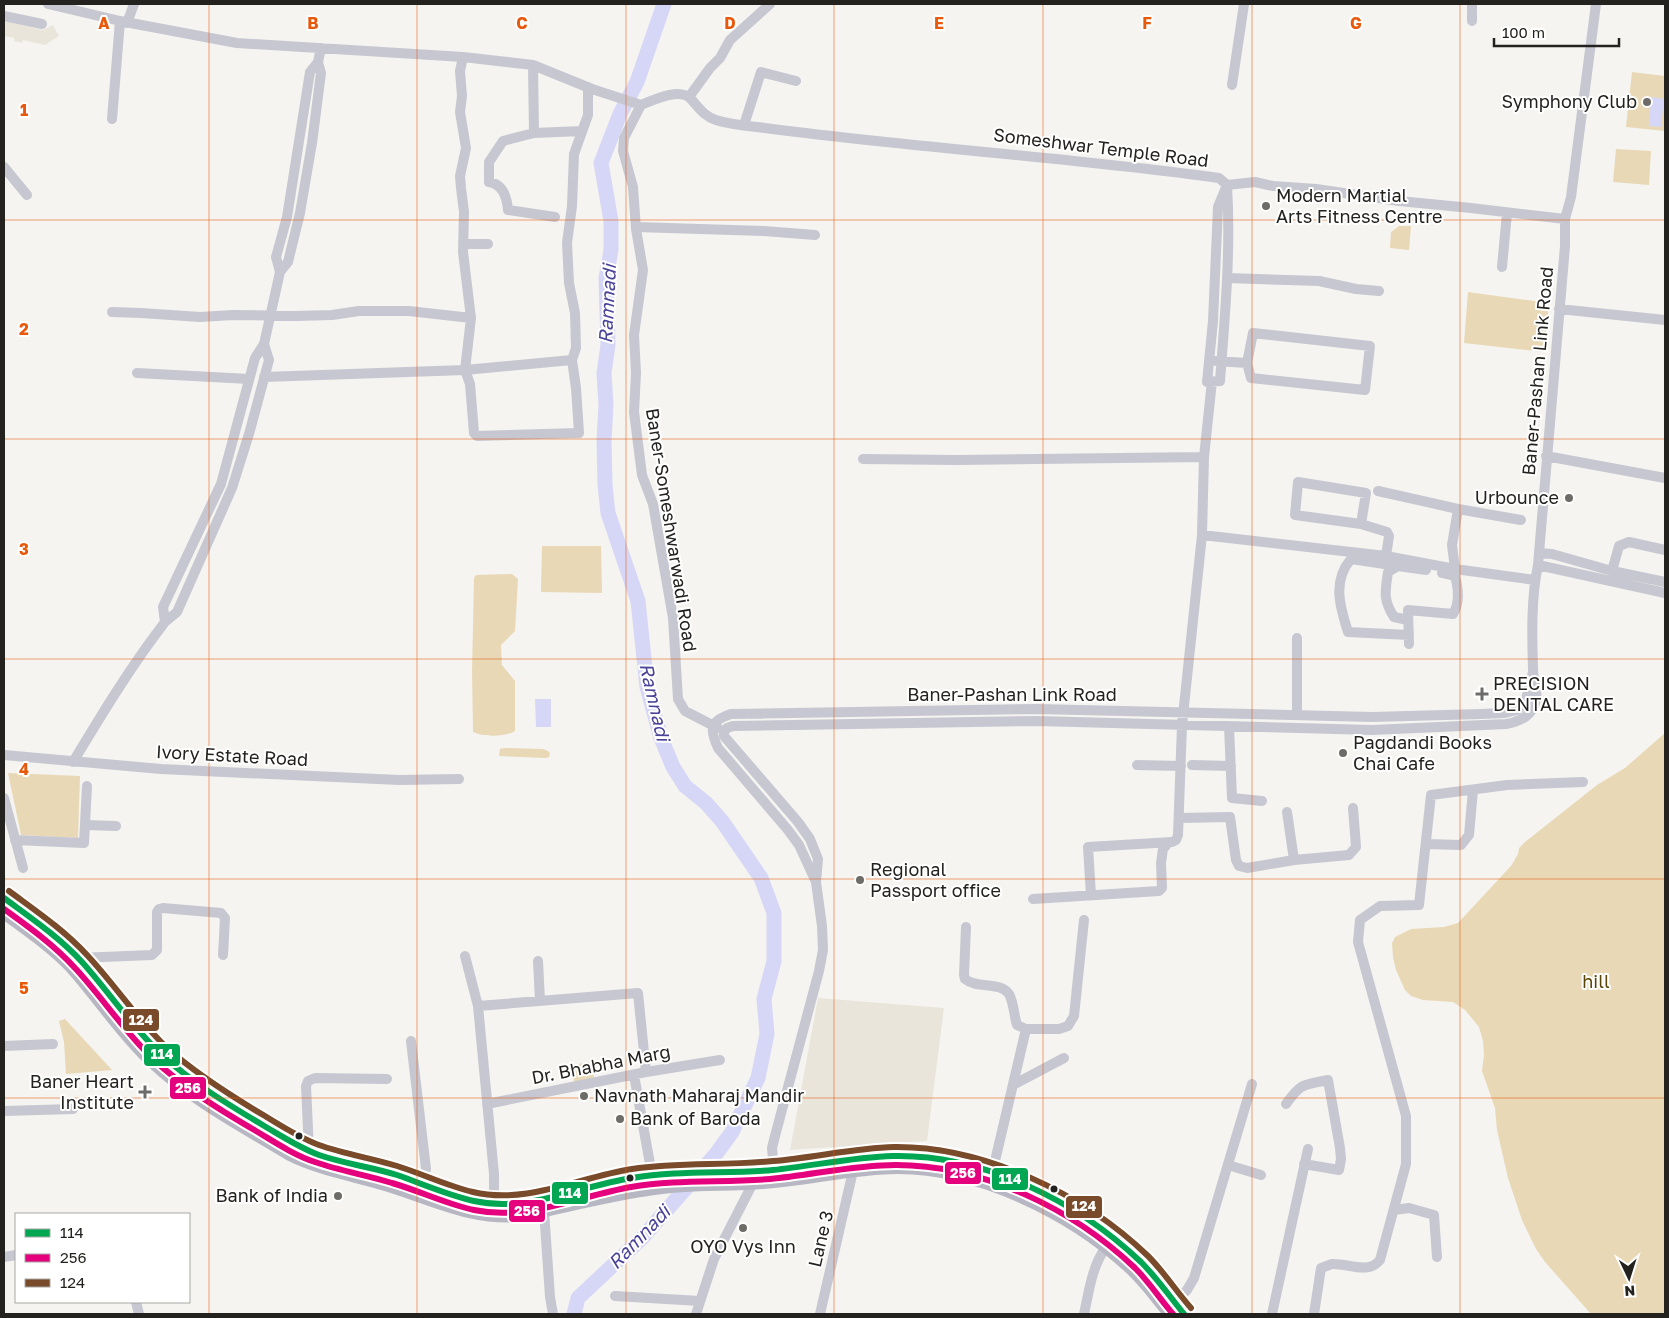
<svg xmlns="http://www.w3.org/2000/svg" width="1669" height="1318" font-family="'Golos Text',sans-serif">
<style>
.built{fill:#e9e5db}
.green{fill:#e8d8b5}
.water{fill:#d6d7f6}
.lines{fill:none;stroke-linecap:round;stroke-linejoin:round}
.river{stroke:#d6d7f6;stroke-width:15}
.minor{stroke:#c6c7d1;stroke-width:10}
.major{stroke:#b7b7c3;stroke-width:14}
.bus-1-casing{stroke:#fff;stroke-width:10}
.bus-2-casing{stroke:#fff;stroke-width:10}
.bus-3-casing{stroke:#fff;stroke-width:10}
.bus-1{stroke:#00a651;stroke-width:6}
.bus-2{stroke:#e5007d;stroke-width:6}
.bus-3{stroke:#7a4b2a;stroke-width:6}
.grid{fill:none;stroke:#e8590c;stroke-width:1;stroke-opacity:0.55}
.poi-dot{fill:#6d6c68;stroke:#fff;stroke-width:2}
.bus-dot{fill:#24221f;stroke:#fff;stroke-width:2}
.labels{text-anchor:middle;stroke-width:4;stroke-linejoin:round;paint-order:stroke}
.poi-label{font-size:18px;fill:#24221f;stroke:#fff;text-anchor:start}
.street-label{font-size:18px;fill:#24221f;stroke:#fff}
.park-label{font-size:18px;fill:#5b4504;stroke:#fff}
.water-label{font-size:19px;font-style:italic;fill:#4a4398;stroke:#fff}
.grid-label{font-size:16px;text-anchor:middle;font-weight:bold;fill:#e8590c;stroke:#fff;stroke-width:4;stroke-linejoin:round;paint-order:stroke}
.line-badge{stroke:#fff;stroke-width:2}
.badge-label{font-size:14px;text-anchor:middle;font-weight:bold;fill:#fff}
</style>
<rect width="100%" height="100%" fill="#f5f4f0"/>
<path class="built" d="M4 21 43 30 53 25 59 36 45 45 23 40 22 43 14 41V38L4 36Z
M818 998 944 1008 927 1141 790 1150Z"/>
<path class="green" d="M1632 72 1665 76V131L1626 127Z
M1616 149 1651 151 1649 185 1613 182Z
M1399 226H1411L1409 250 1390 248 1391 232Z
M1468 292 1549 303 1544 352 1464 343Z
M542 546H601L602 593 541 592Z
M512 574 518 579 515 631 501 645 502 665 515 681V731C506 737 483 737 473 732L472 670 474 578 476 575Z
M1665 733V1314H1591L1545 1262 1536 1249 1522 1220 1508 1178 1497 1130 1495 1108 1482 1071 1484 1055 1483 1041 1479 1027 1465 1010 1453 1002 1423 1000 1411 996 1405 990 1396 970 1393 957 1392 943 1395 937 1411 929 1444 927 1458 923 1511 866 1518 854 1519 848 1525 842 1597 785 1625 768Z
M504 748 543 749 548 751 550 753 549 757 546 758 499 756 500 749Z
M8 773 80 776 78 838 21 835Z
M65 1019 112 1070 66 1074 64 1042 59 1021Z
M592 1062 594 1078 574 1082 571 1065Z"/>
<path class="water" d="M1651 97 1664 99 1661 127 1649 126Z
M535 699H551V727H536Z"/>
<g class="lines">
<path class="river" d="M574 1314 578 1298 642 1238 716 1154 732 1132 758 1078 767 1034 764 999 774 961V913L761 878 722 821 706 803 685 786 673 767 661 738 647 687 638 601 608 513 605 485 604 440 606 405 604 373 608 345 606 278 611 250V221L601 163 620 114 637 82 664 4"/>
<path class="minor" d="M48 4 120 21 237 43 463 57 533 65 592 89 641 105
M1472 4V21
M4 16 42 24
M127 23 134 4
M463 57 460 71 462 96 460 112 466 148 460 176 461 188 464 212 463 252 471 318
M533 65 534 133
M1232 85 1244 4
M689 97 710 68 720 58 730 40 770 4
M641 105C653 100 680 87 691 99 699 108 704 116 716 120 731 125 749 126 765 128 916 148 1068 157 1219 178L1227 185 1255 182 1273 186 1316 189 1399 201 1471 208 1565 219
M641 105 624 138 623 151 633 187 636 229 643 270 634 335 636 373 634 412 642 475 653 504 673 618 678 699 685 711 718 728
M112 119 120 21
M744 125 761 72 796 81
M4 167 27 195
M1227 185C1231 250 1225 316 1220 381L1207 382 1213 321 1218 207Z
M555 217 508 210C507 198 503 184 489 182V162L503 141 534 133 582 131
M636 227 764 231 815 235
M463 244H488
M1502 267 1507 213
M280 272 276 257 287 217 310 72 318 62
M1227 278 1319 281 1356 289 1379 291
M1559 309 1665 320
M112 312 141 313 200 317 233 315 296 316 332 315 359 311H409L471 318 465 370 572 360
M1253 333 1370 346 1365 390 1251 378 1247 363Z
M264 344 269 360 249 434 232 488 177 612 165 622 163 607 221 484 255 358Z
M264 344 280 272 288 262 300 213 312 143 321 73 318 62 321 48
M1216 361 1247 363
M137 373 249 379
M264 377 465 370 470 384 474 433 477 436 579 433 576 388 572 360 576 348 575 313 569 283 567 243 572 206 574 154 588 115V87
M1546 456 1665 478
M863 459 957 460 1204 457
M1298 482 1366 493 1361 524 1295 515Z
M1378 491 1458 509 1452 545 1455 569
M1458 509 1521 520
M1361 524 1387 532 1389 536 1386 556
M1202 535 1386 556 1455 569 1535 580
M1539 553 1552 554 1612 571 1665 582
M1538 565 1665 593
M1398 566 1351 559C1332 581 1340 607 1348 632L1409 635
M1612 571 1619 546 1629 542 1665 550
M1408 620 1394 617C1383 600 1385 592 1388 572L1398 566 1426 570
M1409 644 1408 610 1453 614C1460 603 1458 587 1455 576L1442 573
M1297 715V638
M1229 726 1232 798 1262 801
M4 755 161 769 399 780 459 779
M73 762C102 714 131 666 165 622
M1137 765 1181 766
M1192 765 1231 766
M4 798 23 868
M1287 812 1294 860 1349 855 1356 847 1353 808
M1180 818 1230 817 1236 860 1239 866 1247 868 1294 860
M85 825 116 826
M15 840 84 843 87 786
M1426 844 1461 845 1469 835 1473 790
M816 882 799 845 788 830 718 748C709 728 710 721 731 714L1037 709 1372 717 1481 714 1505 713 1517 710 1525 703 1533 672
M1091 895 1088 847 1172 842 1176 840 1178 835 1182 725 1202 535 1204 457 1212 381
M1033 899 1159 891 1162 888 1161 863 1163 849 1169 842
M966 927 964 975 965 979C977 989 1000 981 1009 994 1014 1003 1014 1016 1017 1025L1026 1029
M465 956 478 1006 494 1174V1204
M78 958 152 955 157 950V912L159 909 163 908 221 913 225 918 223 955
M538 961 540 1001
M478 1006 638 993 646 1072
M411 1041 426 1169 422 1184
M4 1046 53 1044
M634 1075 652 1175
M1013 1085 1064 1058
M487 1104 646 1072 720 1060
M1286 1104C1301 1083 1303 1085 1328 1080L1340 1148 1341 1159 1339 1170 1304 1164
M4 1111 73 1109
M309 1151 306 1086 308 1081 315 1078 387 1079
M1228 1165 1261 1175
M774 1169 772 1148 775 1136 819 971 823 950 822 926 816 882 818 859 810 839 798 822 724 736V732L727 728 733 726 1037 721 1372 730 1506 724C1518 722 1529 718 1534 706 1540 692 1533 683 1533 669 1532 635 1531 598 1538 565L1565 246V219L1571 197 1596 4
M991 1178 1026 1029H1059L1068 1026 1074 1016 1084 920
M544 1210 550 1297 553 1314
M1394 1210 1409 1208 1434 1215 1437 1257
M4 1257 16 1255
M615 1296 700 1301
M136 1302 139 1314
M1174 1302 1187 1290 1194 1278 1252 1084
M696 1314 714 1259 753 1183
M820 1314 853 1171
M1084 1314C1089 1291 1092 1266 1106 1247
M1272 1314 1308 1149
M1314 1314 1321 1268C1324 1267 1329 1265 1332 1264 1348 1263 1368 1275 1380 1260L1406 1164V1116L1358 942 1360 920 1380 906 1419 905 1431 795 1507 785 1583 782"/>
<path class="major" d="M4 898C30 917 58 936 80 960 108 990 130 1025 160 1053 200 1090 248 1116 295 1144 326 1161 363 1165 396 1175 430 1186 465 1204 502 1205 518 1205 534 1201 549 1198 578 1191 608 1181 638 1177 679 1171 721 1174 762 1171 807 1168 851 1157 896 1156 978 1154 1079 1203 1138 1259 1156 1275 1168 1296 1184 1314
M4 912C27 929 52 946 72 967 99 997 121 1032 151 1060 192 1099 242 1125 290 1154 322 1170 358 1175 392 1186 436 1200 473 1219 521 1215 565 1206 609 1194 654 1188 690 1182 727 1185 763 1182 808 1179 853 1167 898 1167 978 1167 1071 1212 1129 1266 1145 1280 1157 1298 1171 1314"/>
<defs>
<path id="bus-1" d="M4 898C31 918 59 937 82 962 109 992 131 1026 161 1054 192 1083 229 1105 266 1127 283 1137 300 1148 319 1155 345 1164 372 1167 397 1175 423 1184 447 1195 474 1201 528 1213 579 1186 632 1178 679 1170 726 1174 773 1170 813 1166 853 1157 893 1156 983 1154 1077 1201 1141 1262 1157 1278 1170 1297 1184 1314"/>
<path id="bus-2" d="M4 909C29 927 54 945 75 968 102 997 124 1031 153 1059 184 1088 220 1110 256 1131 276 1143 294 1155 315 1162 340 1171 367 1175 392 1183 420 1191 446 1204 474 1210 528 1221 579 1196 631 1187 677 1179 724 1183 770 1179 812 1175 854 1165 896 1165 983 1165 1073 1209 1135 1268 1149 1282 1160 1299 1173 1314"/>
<path id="bus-3" d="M9 891C36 911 64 930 87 955 115 985 137 1019 166 1047 196 1074 231 1096 265 1116 283 1127 300 1138 319 1145 344 1154 371 1158 397 1166 423 1174 447 1186 473 1192 527 1205 579 1177 632 1169 679 1162 726 1166 773 1161 813 1158 853 1148 894 1147 984 1146 1084 1194 1148 1256 1164 1272 1176 1291 1191 1308"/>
</defs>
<use href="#bus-1" class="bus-1-casing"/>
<use href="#bus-2" class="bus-2-casing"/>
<use href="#bus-3" class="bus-3-casing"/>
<use href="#bus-1" class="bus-1"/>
<use href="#bus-2" class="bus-2"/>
<use href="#bus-3" class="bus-3"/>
</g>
<path class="grid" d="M209 4V1314M417 4V1314M626 4V1314M834 4V1314M1043 4V1314M1252 4V1314M1460 4V1314M4 220H1665M4 439H1665M4 659H1665M4 879H1665M4 1098H1665"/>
<g class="poi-dot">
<circle cx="1647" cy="102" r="5"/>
<circle cx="1266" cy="206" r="5"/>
<circle cx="1569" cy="498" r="5"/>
<path d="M1479.5 686.5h5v5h5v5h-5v5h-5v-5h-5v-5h5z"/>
<circle cx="1343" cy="753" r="5"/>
<circle cx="860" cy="880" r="5"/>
<path d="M142.5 1084.5h5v5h5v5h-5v5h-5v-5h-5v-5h5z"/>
<circle cx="584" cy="1096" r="5"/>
<circle cx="620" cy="1119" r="5"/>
<circle cx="338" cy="1196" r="5"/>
<circle cx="743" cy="1228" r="5"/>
</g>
<g class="bus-dot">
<circle cx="299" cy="1136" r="4.5"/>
<circle cx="630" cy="1178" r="4.5"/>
<circle cx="1054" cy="1189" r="4.5"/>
</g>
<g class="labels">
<g class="poi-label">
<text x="1637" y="108" text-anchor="end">Symphony Club</text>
<text x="1276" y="202">Modern Martial<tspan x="1276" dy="21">Arts Fitness Centre</tspan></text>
<text x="1559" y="504" text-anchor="end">Urbounce</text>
<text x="1493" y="690">PRECISION<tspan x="1493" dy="21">DENTAL CARE</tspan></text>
<text x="1353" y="749">Pagdandi Books<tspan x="1353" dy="21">Chai Cafe</tspan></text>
<text x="870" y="876">Regional<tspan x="870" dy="21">Passport office</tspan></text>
<text x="134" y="1088" text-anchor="end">Baner Heart<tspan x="134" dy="21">Institute</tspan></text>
<text x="594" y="1102">Navnath Maharaj Mandir</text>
<text x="630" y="1125">Bank of Baroda</text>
<text x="328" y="1202" text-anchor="end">Bank of India</text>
<text x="743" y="1253" text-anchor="middle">OYO Vys Inn</text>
</g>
<g class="street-label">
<text transform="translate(1101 148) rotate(7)" y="6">Someshwar Temple Road</text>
<text transform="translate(1538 371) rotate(-85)" y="6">Baner-Pashan Link Road</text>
<text transform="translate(671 530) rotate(81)" y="6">Baner-Someshwarwadi Road</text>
<text x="1012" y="701">Baner-Pashan Link Road</text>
<text transform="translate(232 756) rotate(3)" y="6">Ivory Estate Road</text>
<text transform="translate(601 1065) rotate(-11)" y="6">Dr. Bhabha Marg</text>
<text transform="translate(821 1239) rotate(-77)" y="6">Lane 3</text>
</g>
<g class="park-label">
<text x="1596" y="988">hill</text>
</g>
<g class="water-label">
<text transform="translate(607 304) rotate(-87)" y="7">Ramnadi</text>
<text transform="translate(655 702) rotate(77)" y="7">Ramnadi</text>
<text transform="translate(639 1237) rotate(-46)" y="7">Ramnadi</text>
</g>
</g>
<g class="grid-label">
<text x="104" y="29">A</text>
<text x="313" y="29">B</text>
<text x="522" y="29">C</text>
<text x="730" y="29">D</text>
<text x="939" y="29">E</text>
<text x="1147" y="29">F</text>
<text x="1356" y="29">G</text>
<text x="24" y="116">1</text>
<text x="24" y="335">2</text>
<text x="24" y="555">3</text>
<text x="24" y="775">4</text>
<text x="24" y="994">5</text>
</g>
<g class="line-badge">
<rect x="122" y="1008" width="38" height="24" rx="5" fill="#7a4b2a"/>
<rect x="143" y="1043" width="38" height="24" rx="5" fill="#00a651"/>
<rect x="169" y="1076" width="38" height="24" rx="5" fill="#e5007d"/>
<rect x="944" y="1161" width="38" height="24" rx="5" fill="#e5007d"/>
<rect x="991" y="1167" width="38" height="24" rx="5" fill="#00a651"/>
<rect x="551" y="1181" width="38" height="24" rx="5" fill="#00a651"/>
<rect x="1065" y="1195" width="38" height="24" rx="5" fill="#7a4b2a"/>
<rect x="508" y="1199" width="38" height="24" rx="5" fill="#e5007d"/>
</g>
<g class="badge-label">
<text x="141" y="1025">124</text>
<text x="162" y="1059">114</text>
<text x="188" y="1093">256</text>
<text x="963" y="1178">256</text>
<text x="1010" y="1184">114</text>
<text x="570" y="1198">114</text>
<text x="1084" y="1211">124</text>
<text x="527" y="1216">256</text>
</g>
<rect width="1669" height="1318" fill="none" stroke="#24221f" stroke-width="10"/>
<rect x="15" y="1213" width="175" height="90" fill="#ffffff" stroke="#a7a7a5"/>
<rect x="25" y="1229" width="25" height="8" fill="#00a651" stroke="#a7a7a5"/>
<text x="60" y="1238" font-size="15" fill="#24221f">114</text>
<rect x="25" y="1254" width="25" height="8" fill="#e5007d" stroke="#a7a7a5"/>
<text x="60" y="1263" font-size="15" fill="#24221f">256</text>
<rect x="25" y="1279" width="25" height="8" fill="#7a4b2a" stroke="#a7a7a5"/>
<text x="60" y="1288" font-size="15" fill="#24221f">124</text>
<g transform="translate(1629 1278) rotate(176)" stroke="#ffffff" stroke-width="4" paint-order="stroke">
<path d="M0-4L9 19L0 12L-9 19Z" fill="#24221f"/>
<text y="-8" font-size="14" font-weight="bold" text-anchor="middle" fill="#24221f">N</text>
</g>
<path d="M1494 38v8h125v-8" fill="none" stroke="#24221f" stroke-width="2.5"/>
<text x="1502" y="38" font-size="15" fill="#24221f" stroke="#ffffff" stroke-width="4" paint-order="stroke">100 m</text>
</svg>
